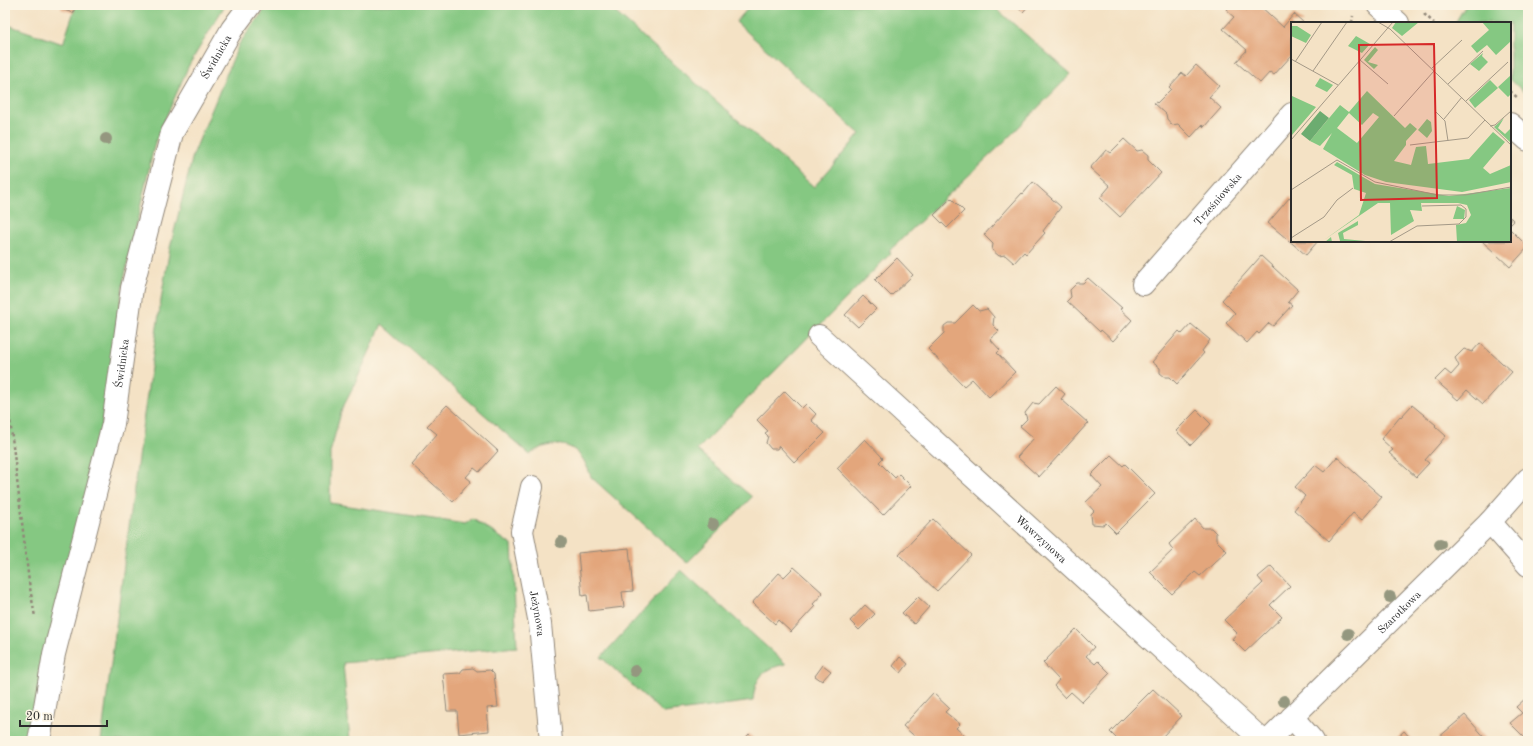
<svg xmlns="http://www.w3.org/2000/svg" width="1533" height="746" font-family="'Old Standard TT',serif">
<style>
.green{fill:#85c882;stroke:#587a56}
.building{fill:#e3a67b}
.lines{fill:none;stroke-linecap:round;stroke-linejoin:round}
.minor-casing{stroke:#908678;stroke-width:24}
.path{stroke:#908678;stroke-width:2.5;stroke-dasharray:3 3;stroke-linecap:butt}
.minor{stroke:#fff;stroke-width:22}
.tree{fill:#94977f}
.labels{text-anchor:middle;stroke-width:3;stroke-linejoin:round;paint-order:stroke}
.street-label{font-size:11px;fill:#2b2b2b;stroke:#fcf5e5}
.inset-road{fill:none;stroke:#a49987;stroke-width:1}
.view{fill:#d62828;fill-opacity:0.15;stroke:#d62828;stroke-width:2}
.inset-edge{fill:none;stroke:#2b2b2b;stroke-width:2}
</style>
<rect width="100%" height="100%" fill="#fcf5e5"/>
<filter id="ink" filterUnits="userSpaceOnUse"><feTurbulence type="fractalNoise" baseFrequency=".025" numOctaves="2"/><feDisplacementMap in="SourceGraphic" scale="8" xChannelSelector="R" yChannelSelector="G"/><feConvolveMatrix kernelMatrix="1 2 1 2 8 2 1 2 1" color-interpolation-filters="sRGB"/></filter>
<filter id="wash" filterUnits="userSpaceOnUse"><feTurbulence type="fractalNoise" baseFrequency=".012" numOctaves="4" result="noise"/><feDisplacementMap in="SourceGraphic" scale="16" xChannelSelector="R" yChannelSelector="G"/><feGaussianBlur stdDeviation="0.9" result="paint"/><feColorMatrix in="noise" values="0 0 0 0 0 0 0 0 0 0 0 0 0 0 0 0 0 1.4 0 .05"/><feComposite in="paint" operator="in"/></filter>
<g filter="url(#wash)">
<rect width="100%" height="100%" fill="#f4e2c5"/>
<path class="green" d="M76 5H225L189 65 155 142 124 279 99 444 32 741H5V24L63 44Z
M268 5H607L814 187 860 134 736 22 751 5H992L1071 74 1005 141 889 251 891 253 697 450 752 497 687 563 591 477C584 455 572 440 547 446 539 448 535 450 530 455L382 324 353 388 342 409 337 427 330 453V503L465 524 473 519 512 545 517 647 343 663 350 741H101L141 435 163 287 170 248 193 155 239 44Z
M1466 5H1528V96L1510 79V23H1455Z
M681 570 786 664C762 669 755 678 753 701L663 713 601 657Z"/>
<g id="blocks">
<path class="building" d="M62 5H76L73 13 61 9Z
M1015 5H1029L1023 12Z
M1227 5H1259L1283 27 1294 14 1304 23H1292V55L1274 75 1270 72 1260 83 1236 62 1247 50 1223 29 1234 17 1228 12Z
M1196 65 1219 86 1209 97 1221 108 1204 127 1202 125 1191 137 1178 124 1172 125 1167 119 1166 114 1154 103 1156 102 1157 103 1171 89 1169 87 1182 73 1186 76Z
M1124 139 1137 151 1142 150 1148 155V160L1161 173 1120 217 1100 198 1110 186 1090 168 1106 150 1110 153Z
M1033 182 1061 207 1043 231 1045 233 1026 254 1024 252 1014 263 1005 255 999 256 992 250 993 244 984 235 1022 193 1023 194Z
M1290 197 1292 199V241H1318L1306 255 1268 223Z
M951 198 964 211 947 228 934 215Z
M1510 217 1514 221 1510 225Z
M1510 229 1528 247 1510 267 1482 241H1510Z
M1261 256 1298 290 1288 302 1292 305 1273 326 1269 323 1259 334 1257 332 1247 343 1226 323 1235 313 1222 300Z
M897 258 913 275 891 296 875 280Z
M1088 278 1122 308 1120 309 1132 320 1113 341 1101 330 1100 332 1067 301 1071 297 1070 290 1077 283H1083Z
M863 296 876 309 858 327 845 315Z
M973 305 979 311 987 309 994 317 993 325 999 331 990 339 1000 350 997 353 1015 372 989 397 972 379 964 386 928 349 944 333V326L948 323H955Z
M1191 324 1210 340 1202 351 1204 353 1177 384 1170 377H1165L1160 373V368L1152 362 1179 331 1182 334Z
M1480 343 1512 372 1483 404 1467 390 1458 400 1435 380 1445 370 1451 375 1459 366 1455 358 1464 349 1472 352Z
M1056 386 1065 394 1061 399 1088 423 1039 477 1017 457 1034 438 1020 426 1027 419 1025 413 1033 403 1039 404Z
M785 391 802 408 806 404 816 414 811 420 825 433 795 463 779 446 777 449H771L766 443 768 436 765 433 768 431 757 420Z
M447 405 498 451 479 472 474 468 466 477 471 481 453 502 411 464 437 434 427 426Z
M1412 405 1436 425 1435 426 1446 436 1425 460 1429 463 1416 477 1389 453 1393 450 1381 439 1400 416 1401 417Z
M1197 410 1211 424 1191 445 1176 431Z
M865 439 883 458 879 462 895 478 899 474 911 486 883 515 837 468Z
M1111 455 1123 466 1125 464 1155 494 1116 533 1106 523 1103 525 1092 524 1091 514 1094 511 1086 502 1102 487 1091 475Z
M1337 457 1382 497 1362 520 1353 513 1329 541 1294 510 1305 496 1295 487 1315 465 1324 472Z
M933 519 971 555 937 591 899 555Z
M1195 519 1203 528H1211L1216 533V540L1227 551 1200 576 1195 572 1172 594 1150 572 1173 550 1169 544Z
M629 548 633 591 622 592 624 607 589 611 587 595 582 596 578 553Z
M1271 566 1290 586 1270 605 1282 617 1245 652 1232 639 1237 633 1224 620 1263 583 1258 577Z
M794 567 823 593 813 604 815 606 791 632 778 620 775 624 752 603 779 573 784 577Z
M918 597 929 607 914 624 902 613Z
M865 605 875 614 859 630 850 621Z
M1076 629 1094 647 1086 656 1095 664 1098 661 1110 673 1082 702 1071 692 1065 698 1054 686 1059 680 1043 663Z
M900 657 908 664 901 673 893 666Z
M823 665 831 671 822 681 815 676Z
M473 668 477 671 490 670 494 674 498 707 487 708 489 731 459 734 457 711H447L443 674 460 673 463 669Z
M1153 689 1182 716 1161 738 1164 741H1119L1110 732Z
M933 693 949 708 945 712 960 724 956 728 967 738 965 741H920L903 726Z
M1526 698 1528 700V741L1510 723 1522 713 1516 707Z
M1465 715 1488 741H1441L1438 738Z
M1404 731 1413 741H1393Z
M749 734 756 741H743Z
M1385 736 1389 741H1380Z"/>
</g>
</g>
<g filter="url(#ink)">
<use href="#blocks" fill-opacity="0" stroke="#908678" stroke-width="1"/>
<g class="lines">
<defs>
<g id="minor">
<path d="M1378 5 1398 23"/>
<path d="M1510 124 1528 140"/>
<path id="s1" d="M1143 284 1292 114"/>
<path id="s2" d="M819 336 1263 741"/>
<path id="s3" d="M532 487 522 531 540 624 551 741"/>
<path d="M1490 522 1528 565"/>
<path d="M1292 717 1313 741"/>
<path id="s4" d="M39 741 54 654 113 424 132 288 172 133 232 29 250 5"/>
<path id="s5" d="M1268 741 1490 522 1528 479"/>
</g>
</defs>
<use href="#minor" class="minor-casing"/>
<path class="path" d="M1347 5 1351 9
M1424 14 1434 23
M1352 23 1353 16
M1510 91 1519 99
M5 398 10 420 29 582 35 617"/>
<use href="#minor" class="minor"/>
</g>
<g class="tree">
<circle cx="106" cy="139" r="6"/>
<circle cx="713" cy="524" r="6"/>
<circle cx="561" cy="542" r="6"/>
<circle cx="1440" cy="544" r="6"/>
<circle cx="1390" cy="597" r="6"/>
<circle cx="1348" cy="634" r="6"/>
<circle cx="635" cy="671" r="6"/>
<circle cx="1284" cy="701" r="6"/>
</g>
</g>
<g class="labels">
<g class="street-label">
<text dy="4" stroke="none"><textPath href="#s4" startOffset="711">Świdnicka</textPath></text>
<text dy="4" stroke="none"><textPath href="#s1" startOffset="113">Trześniowska</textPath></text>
<text dy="4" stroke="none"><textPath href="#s4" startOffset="387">Świdnicka</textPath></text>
<text dy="4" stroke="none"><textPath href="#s2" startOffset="301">Wawrzynowa</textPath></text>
<text dy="4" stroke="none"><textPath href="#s5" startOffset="184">Szarotkowa</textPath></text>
<text dy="4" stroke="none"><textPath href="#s3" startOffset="129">Jeżynowa</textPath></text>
</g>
</g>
<g transform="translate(1291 22)">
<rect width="220" height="220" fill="#f4e2c5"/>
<path d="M105 0H128L111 14 101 6ZM191 0H220V19L205 33 196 23 186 31 180 24 198 8ZM0 4H6L20 13 15 21 0 14ZM65 14 79 22 71 31 57 24ZM84 25 87 28 77 40 87 43 83 47 73 38ZM192 31 191 34 197 40 188 49 179 42ZM220 53V72L217 75 207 65ZM29 56 42 63 36 70 24 64ZM199 58 207 66 184 86 178 78ZM76 69 114 106 119 101 126 107 115 119V123L103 139 120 143 125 125 135 124 137 142 178 137 202 110 214 120 192 146 199 152 220 143V160L171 170 95 160 74 153 32 127 41 111 29 124 19 119 49 83 58 90ZM58 91 71 103 82 91 88 95 66 121 46 106ZM0 70 1 74 25 85 1 113ZM213 96 207 106 214 112 220 106V121L203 105ZM136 97 140 100 141 109 136 116 127 108ZM46 140 84 162 158 174 220 166V220H166L165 203 175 201 180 193 176 183 167 181H130L131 189 119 188 123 199 100 213 99 181H87L33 218 68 193 75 171 63 167 61 153 43 143ZM166 184 174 188 173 197H162ZM67 199V203L52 211 53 217 85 220H34L40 215 41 220 49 219 47 211Z" fill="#85c882" fill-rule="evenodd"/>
<path d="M29 89 38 96 19 119 10 112Z" fill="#6cac70"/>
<path class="inset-road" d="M87 0 99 7 220 123M0 37 47 63M69 38 97 62M4 40 31 0M141 46 171 18M22 49 56 0M157 62 192 29M175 79 217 40M144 89 154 99 157 119M103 94 143 49M153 97 171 75M199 104 204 103 220 89M0 118 102 0M119 123 177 116 194 98M0 168 46 138 84 160 147 173H174L220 165M0 216 33 195 46 178 62 166M98 220 126 204 168 202 175 195V187L170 183 131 184"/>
<path class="view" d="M143 22 146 176 70 178 68 23Z"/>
<rect width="220" height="220" class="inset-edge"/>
</g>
<rect width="1533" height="746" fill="none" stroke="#fcf5e5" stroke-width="20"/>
<path d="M20 720v6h87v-6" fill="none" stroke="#2b2b2b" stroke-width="2"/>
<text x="26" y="720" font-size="12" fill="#2b2b2b" stroke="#fcf5e5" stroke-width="3" paint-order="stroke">20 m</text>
</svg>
